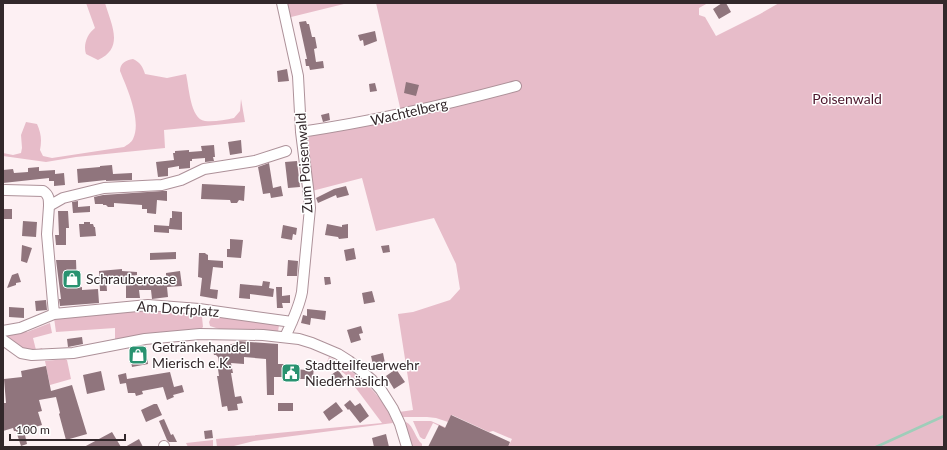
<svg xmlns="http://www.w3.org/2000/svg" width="947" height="450" font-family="Lato,sans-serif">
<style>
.green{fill:#e7bcc9}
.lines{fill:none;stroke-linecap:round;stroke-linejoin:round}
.stream{stroke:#9fcdb9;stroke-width:2.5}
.building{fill:#90757d}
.minor-casing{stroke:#ad9199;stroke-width:12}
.minor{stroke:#fff;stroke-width:10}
.labels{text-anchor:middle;stroke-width:3;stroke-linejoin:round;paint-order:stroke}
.park-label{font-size:14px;fill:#4c162c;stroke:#fff}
.street-label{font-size:14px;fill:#33282b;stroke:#fff}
.poi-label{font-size:14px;fill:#33282b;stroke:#fff;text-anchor:start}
</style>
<rect width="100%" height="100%" fill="#fdf0f3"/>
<path class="green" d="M86 3H105C111 24 125 48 98 60L86 54C83 45 87 34 95 28Z
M284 3H348L287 18Z
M376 3H708L699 8V15L705 17 716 36 760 14 779 3H944V447H508L512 439 493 431 489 432 452 415 448 422 436 418 427 417H401L399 412 413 410 398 314 413 312 450 300 460 289 456 264 434 218 376 231 362 178 312 191 307 137 402 116Z
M133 59C140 62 143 67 145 74L167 78 186 74C189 86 190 119 205 121 214 122 225 120 234 118L240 111 241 99 245 122 164 130 165 148 76 157 46 162 3 156V153L13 155 21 153 22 148 21 135 26 122 37 124C41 133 42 140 40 150L43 156 52 158 124 147C127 145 132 142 133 139 142 121 127 88 120 71 120 63 126 60 133 59Z
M144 310 200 313 202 317 203 327 201 329 115 341V328L56 332 54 318Z
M213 314 279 325 278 332 219 329 210 326 209 322Z
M50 323 52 333 33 338 36 350 42 348 43 351 21 348 6 336V335L25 329 27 332Z
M329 357C355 371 383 394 393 423L254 441 230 447H217L216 439 382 423 346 375 341 371 326 364Z
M65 359 67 360 71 379 50 385 45 361Z
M413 421H431L449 429 450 431 433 423 425 439H423L420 437Z
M406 422C414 426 415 438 422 444V447L412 446 404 424Z
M213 440V447H188L186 443Z"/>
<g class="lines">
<path class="stream" d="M876 447 944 416"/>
</g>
<path class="building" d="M722 3H726L731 12 719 19 713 9Z
M306 21 307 24H309L312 37H315L317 48 314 49 316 62 323 61 324 68 310 70 309 66H306L305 59H307L299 22Z
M375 31 377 41 364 46 363 40 360 41 358 35Z
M287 69 289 81 278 82 277 71Z
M406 82 419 85 416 96 404 93Z
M375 83 377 91 370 92 369 84Z
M329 113 330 120 323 122 321 115Z
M241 140 242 153 230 155 228 142Z
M214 145 215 157H213L214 161 205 162V158L192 159V161H190V168L179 169V166L168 168V176L158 177 156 162 174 160 173 153H175V151L189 150V152L202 151 201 146Z
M297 161 300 187 288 188 285 162Z
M269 163 273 188 281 186 283 196 271 198 270 193 263 194 258 167Z
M112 165 113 174 132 173V180L106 181V180L78 183 77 169 100 167V166Z
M39 167V171L55 170V174L64 173 65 185 54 186V181H49V178L3 183V170L13 169 14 173 28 172V168Z
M202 184 245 186 244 201 239 200 237 203H231L230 200 201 199Z
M346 186 349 195 337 198 336 195 318 203 316 198 334 189Z
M162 191H167V201L157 200 156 214 147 213V209H142V205L114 203V207H108L106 205H103V204H95L94 197 103 195Z
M78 201V207L90 206V212L73 213 72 202Z
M3 209H12V219H3Z
M58 211H68L69 228H66V245H56L55 235H59Z
M172 211 182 212V230L169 229V233L154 232V225L169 226 170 218H172Z
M23 221 37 222 36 237 22 236Z
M84 222H90V224H93L94 227H95L96 236 80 237 79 224H84Z
M327 224 342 227V225L348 224V238L339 239 338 237 325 235Z
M283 225 297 228 296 235 293 234 292 240 281 238Z
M230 239 243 240 241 258 227 257V249H230Z
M22 245 32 248 27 263 21 261Z
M389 245 390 252 383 253 381 246Z
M354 248 356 259 346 261 344 250Z
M176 252V259L150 260V253Z
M199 253H205L206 254 208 255V260L223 261V268L213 267 210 289 218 290 217 299 200 296 202 278 198 277Z
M56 260H76L77 288 82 287V290L98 289 99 303 60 306 59 299H61Z
M288 260 298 261 297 276H287Z
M122 269V271L137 272V275L130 276V282L150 281V280L166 279V273L180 271 182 286 167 287 168 297 152 299 151 290H139L140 298H126V284H121V277L106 278 107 291H100L99 271Z
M18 273 21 282 16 283V285L7 288 12 275Z
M324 277H330L331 284 325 285Z
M263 281 270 282 269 288 274 289 273 297 250 294V299L239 298 240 284 262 286Z
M276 287H282V296L290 295V303H282L283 308H277Z
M372 291 375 302 364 304 362 293Z
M46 300 47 310 36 311 35 301Z
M9 307 24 308V318L9 317Z
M307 309 326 311 325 320 311 318 310 325 301 323 303 315 307 316Z
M361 326 363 333 359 334 361 340 351 343 347 330Z
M82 337 83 344 68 347 67 339Z
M237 341 278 344V364H295V369L306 370V365H314L313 379H295V382H287V377H274V395H267L266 359 244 357V364L231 363 233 373H231L235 397 241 396 243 403 237 404 238 410 228 411 227 406 222 407 217 376H219L218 369H220L218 357 216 355H214L212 348 237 343Z
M145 346 148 364 132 367 129 349Z
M383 353 385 363 373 365 371 356Z
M46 366 51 391 72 385 87 434 66 440 59 414 60 413 56 397 39 400 42 411 38 412 42 425 32 428 33 432 25 435 27 444 21 446 16 431H14L13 428 3 431V403H6L4 379 22 377 21 371Z
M396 369 405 382 394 389 386 376Z
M338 370 347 382 341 387 331 375Z
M101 371 105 390 87 394 83 375Z
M170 372 174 387 182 385 184 392 173 395 174 397 167 400 163 387 142 391 143 394 136 396 135 393H128L126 383 120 384 118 375 126 373 127 379Z
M350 400 355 406 360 403 369 416 360 423 349 409 348 410 344 405Z
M336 402 343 411 329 421 323 412Z
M278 403H293V411H278Z
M154 404H157L162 415 146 422 141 410Z
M451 415 510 442 508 447H428L439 425 445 428Z
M164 419 171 435 173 434 177 442H169L167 440 159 421Z
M212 430 213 438 205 439 204 431Z
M112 432 121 447H84Z
M386 434 389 447H374L372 438Z
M139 439 143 447H125Z"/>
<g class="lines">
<defs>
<path id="minor" d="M282 3 298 76 301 132 309 196 310 208 302 292C299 308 292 322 285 337
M301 132C374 121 445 105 516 86
M5 190 43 191C49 195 49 199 49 206
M54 314 47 234 49 206 63 198 104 188 162 185 181 180 204 169 255 161 286 151
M3 331 20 328 54 314 148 305 199 309 292 322
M3 340 21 353 32 355 73 353 145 339 200 334 263 335 299 339 312 343 338 354 349 361 372 380 381 390 393 409 400 424 407 447
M164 446V447"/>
</defs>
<use href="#minor" class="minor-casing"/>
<use href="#minor" class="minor"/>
</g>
<defs>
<symbol id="shop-square" viewBox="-11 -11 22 22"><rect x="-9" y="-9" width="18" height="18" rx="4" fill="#299270" stroke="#fff"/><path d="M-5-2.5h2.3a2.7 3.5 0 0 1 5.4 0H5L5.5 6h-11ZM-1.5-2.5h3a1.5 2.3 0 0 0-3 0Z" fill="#fff"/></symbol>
<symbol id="civic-square" viewBox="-11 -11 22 22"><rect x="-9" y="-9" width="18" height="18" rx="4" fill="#299270" stroke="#fff"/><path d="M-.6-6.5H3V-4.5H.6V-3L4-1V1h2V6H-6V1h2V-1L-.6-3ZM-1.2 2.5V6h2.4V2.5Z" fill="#fff"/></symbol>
</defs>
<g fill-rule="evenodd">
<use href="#shop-square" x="61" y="268" width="22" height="22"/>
<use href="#shop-square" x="127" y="344" width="22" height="22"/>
<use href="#civic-square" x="280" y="362" width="22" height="22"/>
</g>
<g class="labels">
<g class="park-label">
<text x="847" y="104">Poisenwald</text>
</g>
<g class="street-label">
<text transform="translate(409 112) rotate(-13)" y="5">Wachtelberg</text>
<text transform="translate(304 163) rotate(-94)" y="5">Zum Poisenwald</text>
<text transform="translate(178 309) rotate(4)" y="5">Am Dorfplatz</text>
</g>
<g class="poi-label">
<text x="86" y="284">Schrauberoase</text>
<text x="152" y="352">Getränkehandel<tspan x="152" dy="16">Mierisch e.K.</tspan></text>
<text x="305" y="370">Stadtteilfeuerwehr<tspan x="305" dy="16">Niederhäslich</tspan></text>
</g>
</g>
<rect width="947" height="450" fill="none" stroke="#33282b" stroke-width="8"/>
<path d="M10 434v6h115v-6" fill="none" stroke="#33282b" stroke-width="2"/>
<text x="16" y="434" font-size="12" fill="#33282b" stroke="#ffffff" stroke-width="3" paint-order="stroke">100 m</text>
</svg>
